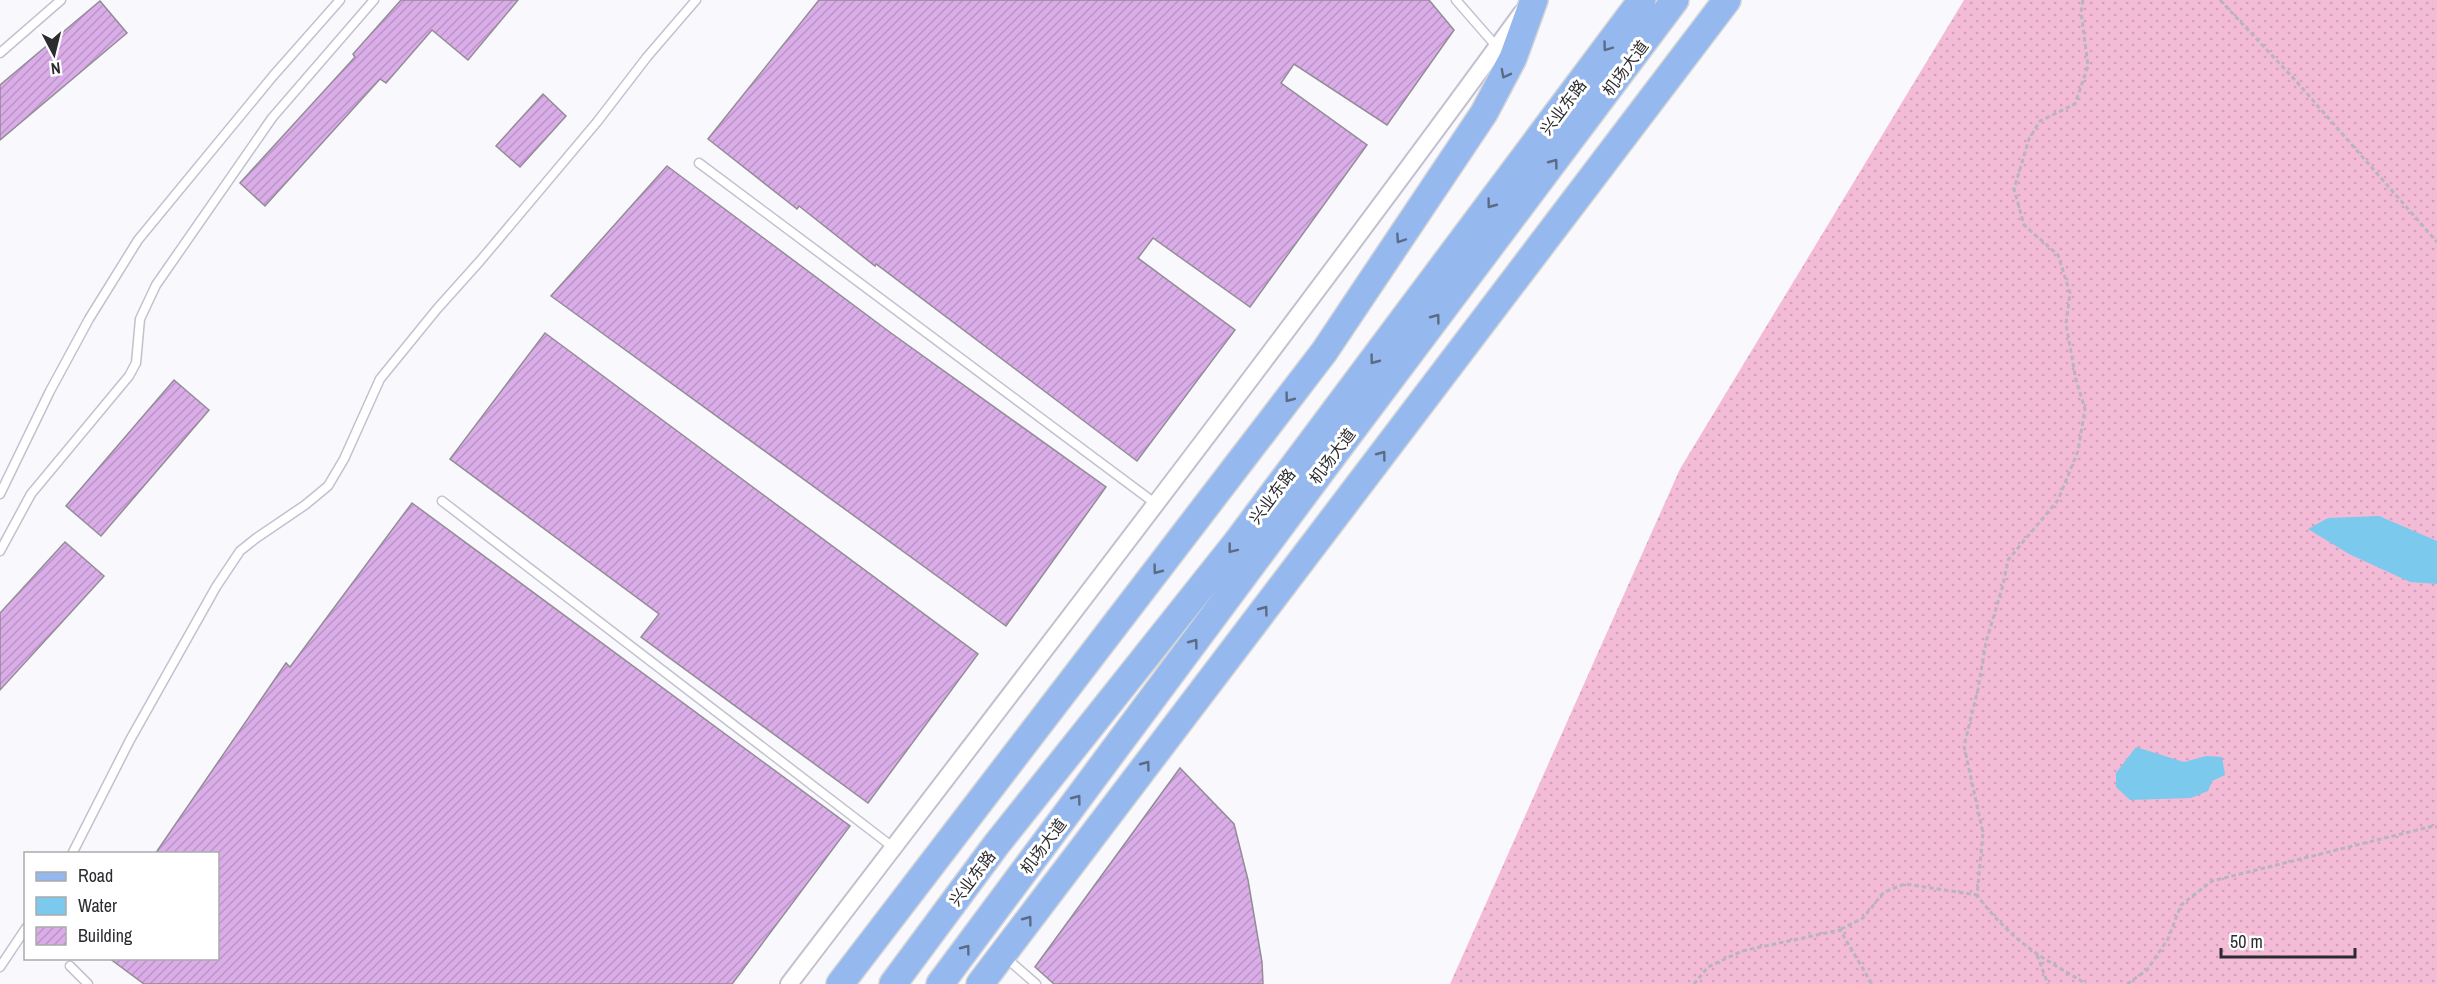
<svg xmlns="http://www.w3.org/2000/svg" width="2437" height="984" font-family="'Archivo Narrow','Noto Sans SC',sans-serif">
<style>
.grass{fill:url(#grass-dots)}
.water{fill:#7bcaee}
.building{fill:url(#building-hatch);stroke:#938c96;stroke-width:1.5}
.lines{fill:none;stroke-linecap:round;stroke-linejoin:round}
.lane-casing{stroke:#c2c1ce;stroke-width:11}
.street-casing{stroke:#c2c1ce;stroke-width:20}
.primary-casing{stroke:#d5d5d6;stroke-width:30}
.path{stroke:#b6b6bb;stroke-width:3;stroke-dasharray:4.5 3;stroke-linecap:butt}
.lane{stroke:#fff;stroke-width:8}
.street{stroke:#fff;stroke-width:16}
.primary{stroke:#95b9ef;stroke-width:27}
.oneway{stroke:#5b6b86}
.labels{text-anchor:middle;stroke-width:6;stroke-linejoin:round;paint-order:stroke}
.street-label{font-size:16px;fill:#2b2b30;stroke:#fff}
</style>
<defs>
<pattern id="grass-dots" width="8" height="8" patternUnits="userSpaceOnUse" patternTransform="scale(1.5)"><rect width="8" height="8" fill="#f4bbd7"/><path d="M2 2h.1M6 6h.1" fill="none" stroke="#d1a1b9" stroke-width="1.8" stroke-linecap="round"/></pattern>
<pattern id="building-hatch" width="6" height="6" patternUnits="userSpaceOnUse" patternTransform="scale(1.5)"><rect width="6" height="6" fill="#daade8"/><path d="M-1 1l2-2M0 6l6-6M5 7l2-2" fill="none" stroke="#bb95c7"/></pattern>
</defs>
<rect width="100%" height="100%" fill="#f8f8fd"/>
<path class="grass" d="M1964 0H2437V984H1450L1680 469Z"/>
<path class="water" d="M2379 516 2437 541V584L2410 582 2349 554 2308 529 2328 518Z
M2136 747 2184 762 2206 756 2222 757 2225 775 2212 781 2208 791 2191 798 2130 800 2116 787V773Z"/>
<path class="building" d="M401 0H518L468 60 432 30 386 83 380 79 265 206 240 183 355 57 353 54Z
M819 0H1429L1454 30 1387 125 1294 64 1281 83 1367 145 1250 307 1153 238 1138 258 1235 330 1137 461 876 264 875 266 799 206 797 209 708 139Z
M100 1 127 33 0 140V85Z
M543 94 566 116 520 167 496 146Z
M667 166 891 333 1106 487 1006 626 551 296Z
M545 333 978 654 868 803 641 637 659 614 450 459Z
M174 380 209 410 101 536 66 506Z
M412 503 850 826 732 984H144L109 958H218V854H155L286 663 290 667Z
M65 542 104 576 0 690V613Z
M1180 768 1234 824 1248 880 1262 962 1263 984H1054L1035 967Z"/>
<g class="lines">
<defs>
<path id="lane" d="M1456 0 1497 47
M0 53 61 0
M699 163 1156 504
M0 494 50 391 89 319 138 240 273 76 340 0
M442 501 894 848
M0 551 31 494 129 376 136 363 140 319 156 285 272 118 374 0
M72 854 130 740 216 587 240 551 255 539 305 505 328 486 344 459 380 379 437 309 480 261 597 122 647 57 696 0
M1005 957 1036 984
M70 966 88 984
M0 967 26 928"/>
<path id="street" d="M789 984C1035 662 1283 341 1522 13"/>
<path id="primary" d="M840 984 1324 352 1484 113 1513 58 1534 0
M893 984 996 845 1237 542 1642 0
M940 984 1340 446 1675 0
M980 984 1727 0"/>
</defs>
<use href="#lane" class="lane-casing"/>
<use href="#street" class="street-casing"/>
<use href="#primary" class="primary-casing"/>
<path class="path" d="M2083 0 2081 12 2088 66 2075 104 2040 121 2029 139 2014 189 2024 225 2058 255 2070 293 2066 324 2076 380 2085 409 2078 451 2058 500 2008 560 2003 585 1986 642 1978 689 1964 746 1983 833 1977 895C1996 921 2022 946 2050 962 2062 970 2074 976 2086 984
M2220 0 2296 81 2437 242
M1841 929 1863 918 1884 892 1905 884 1977 895
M2037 955 2048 984
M1694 984 1708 967 1742 951 1840 930 1872 984
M2127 984 2147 970 2168 939 2181 905 2212 881 2433 826 2437 827"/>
<use href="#lane" class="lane"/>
<use href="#street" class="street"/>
<use href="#primary" class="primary"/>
</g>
<defs><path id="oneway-chevron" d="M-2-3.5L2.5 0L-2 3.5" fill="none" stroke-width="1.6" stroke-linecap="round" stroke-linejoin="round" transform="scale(1.5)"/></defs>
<g class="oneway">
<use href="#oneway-chevron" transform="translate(1607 47) rotate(126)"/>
<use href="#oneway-chevron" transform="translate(1505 74) rotate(118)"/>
<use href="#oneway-chevron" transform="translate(1554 163) rotate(-53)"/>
<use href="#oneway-chevron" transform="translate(1491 204) rotate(127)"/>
<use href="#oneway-chevron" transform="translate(1400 239) rotate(124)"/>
<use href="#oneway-chevron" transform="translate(1436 318) rotate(-53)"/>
<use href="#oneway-chevron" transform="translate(1374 360) rotate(127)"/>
<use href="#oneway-chevron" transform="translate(1289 398) rotate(127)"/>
<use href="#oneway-chevron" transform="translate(1382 455) rotate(-53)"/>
<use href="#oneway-chevron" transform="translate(1232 549) rotate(128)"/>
<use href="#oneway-chevron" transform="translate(1157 570) rotate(127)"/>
<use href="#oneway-chevron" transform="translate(1264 610) rotate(-53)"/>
<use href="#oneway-chevron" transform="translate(1194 643) rotate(-53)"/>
<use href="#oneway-chevron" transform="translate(1146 765) rotate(-53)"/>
<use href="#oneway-chevron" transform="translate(1077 799) rotate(-53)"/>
<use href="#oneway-chevron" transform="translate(1028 920) rotate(-53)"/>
<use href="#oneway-chevron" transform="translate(966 949) rotate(-53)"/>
</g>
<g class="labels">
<g class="street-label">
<text transform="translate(1625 68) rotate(-53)" y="6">机场大道</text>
<text transform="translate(1563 107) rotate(-53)" y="6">兴业东路</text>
<text transform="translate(1332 456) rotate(-53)" y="6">机场大道</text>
<text transform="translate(1272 496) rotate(-53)" y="6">兴业东路</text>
<text transform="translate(1043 846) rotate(-53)" y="6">机场大道</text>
<text transform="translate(972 878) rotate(-53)" y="6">兴业东路</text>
</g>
</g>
<rect x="24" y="852" width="195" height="108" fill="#ffffff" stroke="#aaaaac" stroke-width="1.5"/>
<rect x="36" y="872" width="30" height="9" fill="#95b9ef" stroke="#aaaaac" stroke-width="1.5"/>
<text x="78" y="882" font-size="18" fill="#2b2b30">Road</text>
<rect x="36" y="897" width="30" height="18" fill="#7bcaee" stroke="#aaaaac" stroke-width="1.5"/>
<text x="78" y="912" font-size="18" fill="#2b2b30">Water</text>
<rect x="36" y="927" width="30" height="18" fill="url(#building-hatch)" stroke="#aaaaac" stroke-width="1.5"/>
<text x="78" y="942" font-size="18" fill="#2b2b30">Building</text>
<g transform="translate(54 54) rotate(173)" stroke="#ffffff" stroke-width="4.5" paint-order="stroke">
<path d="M0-4.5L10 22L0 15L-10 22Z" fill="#2b2b30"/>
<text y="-9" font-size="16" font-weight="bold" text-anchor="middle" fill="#2b2b30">N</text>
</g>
<path d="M2221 948v9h134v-9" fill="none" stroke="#2b2b30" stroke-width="3"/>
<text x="2230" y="948" font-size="18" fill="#2b2b30" stroke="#ffffff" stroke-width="4.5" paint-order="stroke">50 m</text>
</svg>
